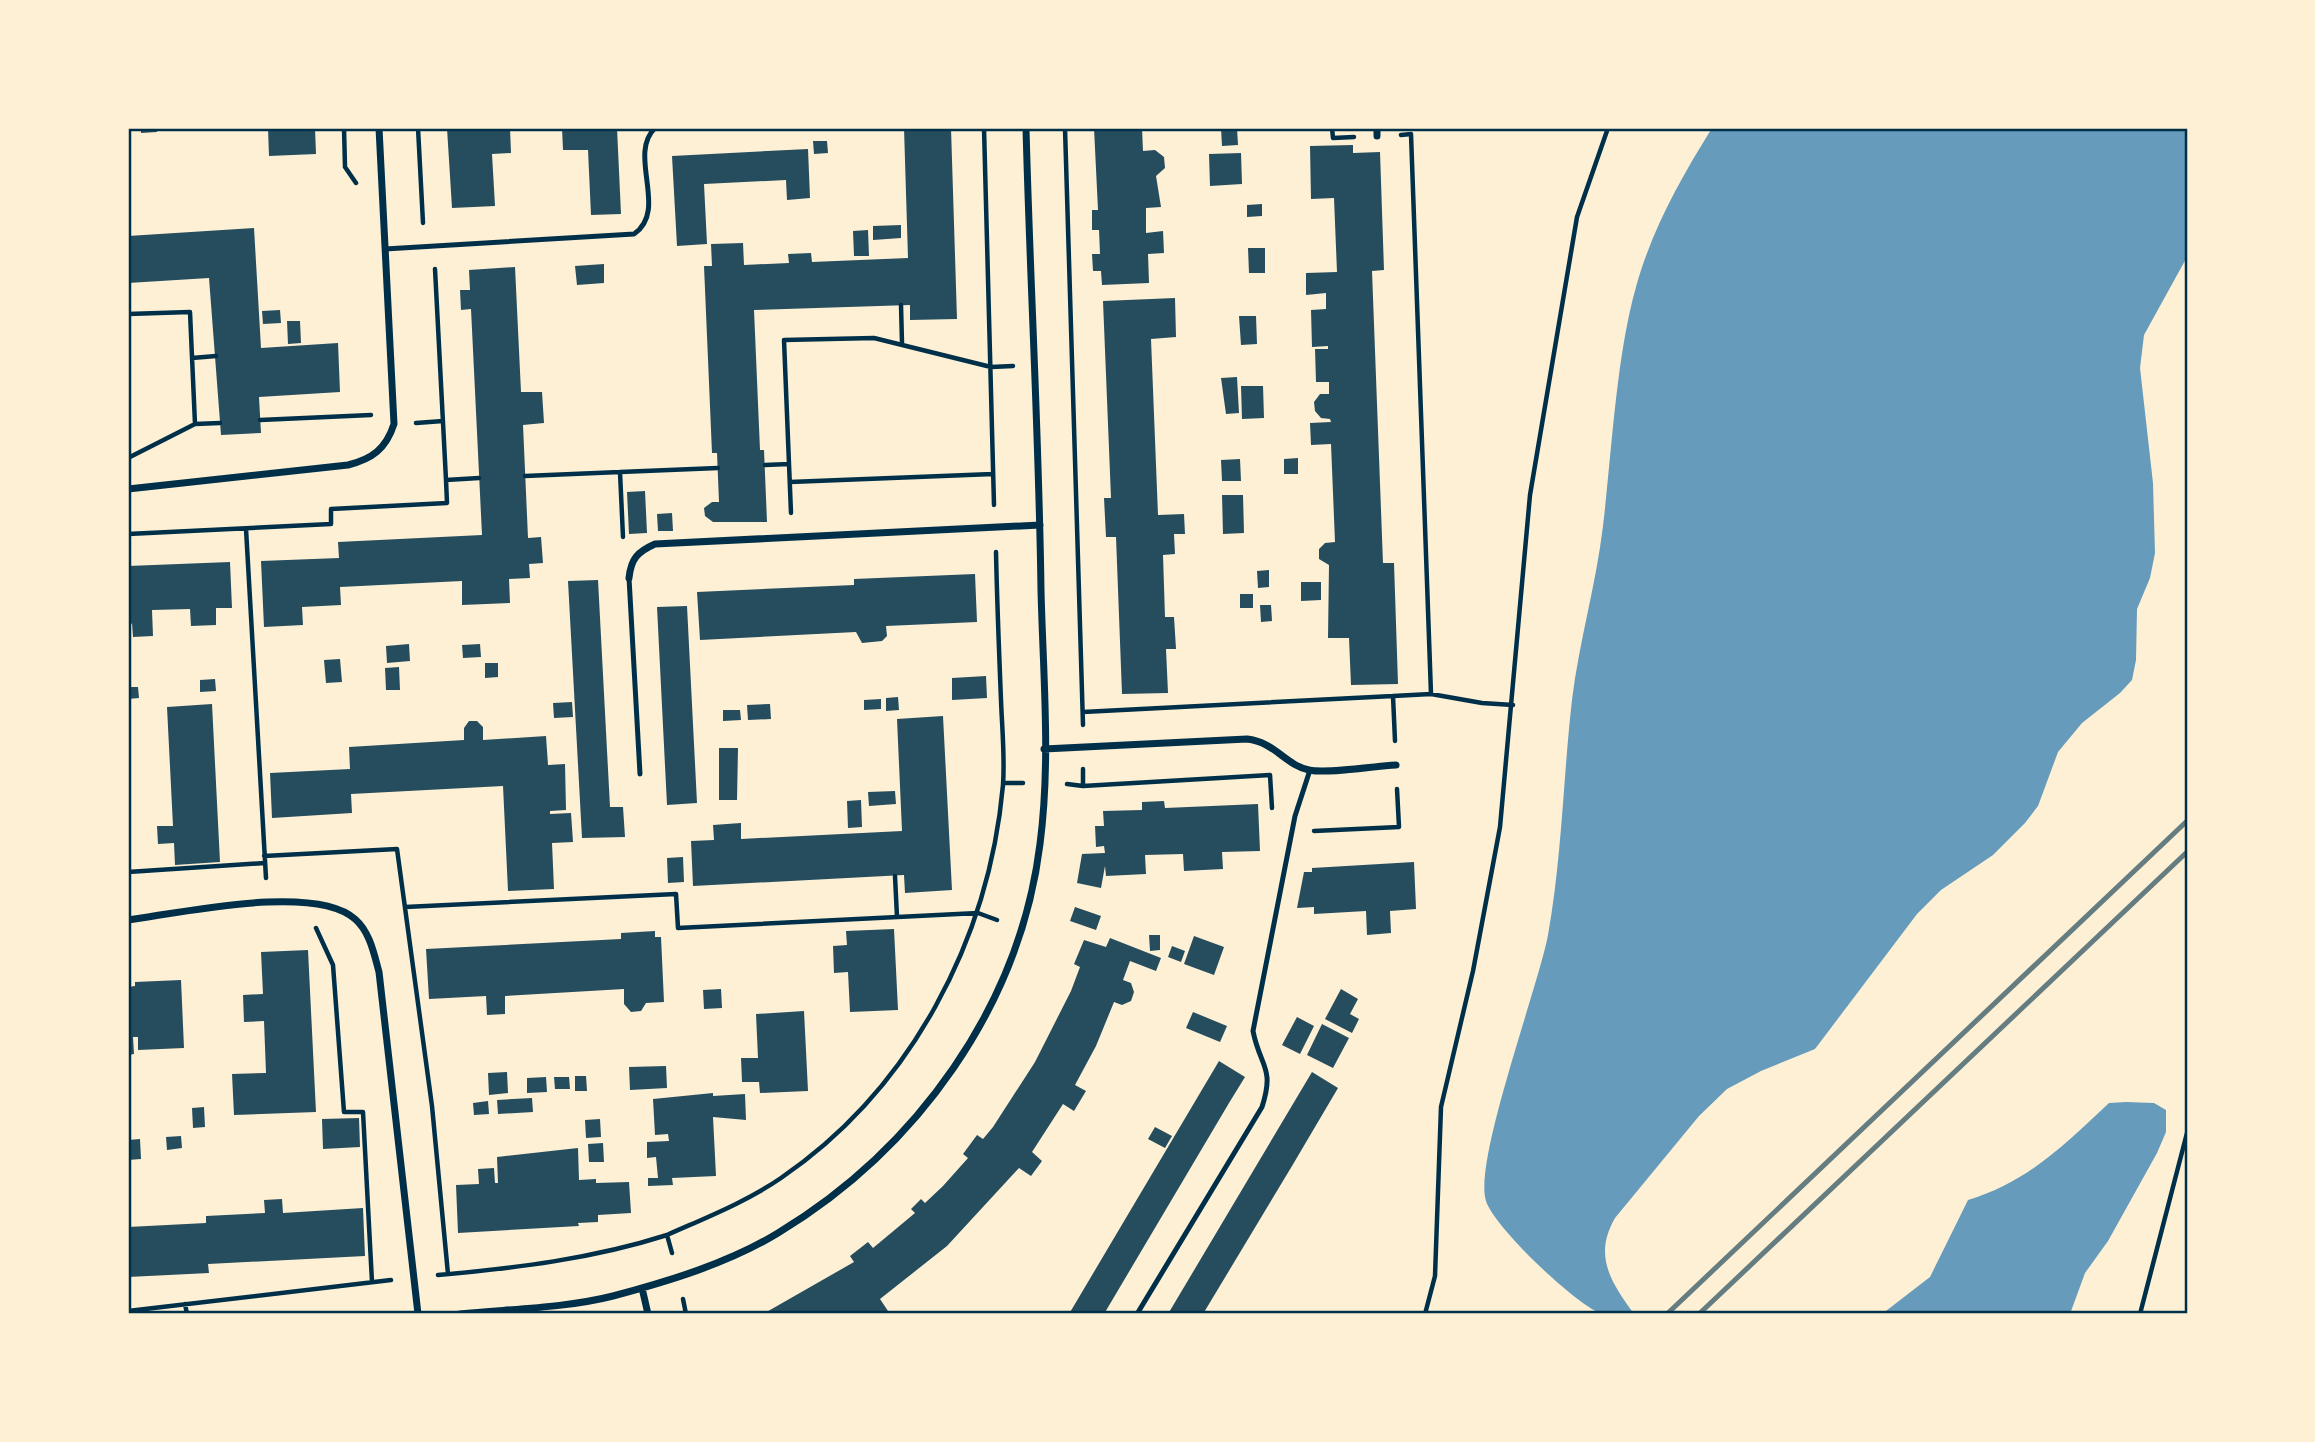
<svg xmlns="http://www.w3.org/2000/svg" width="2315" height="1442" font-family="'Sofia Sans Condensed',sans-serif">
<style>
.water{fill:#669bbc}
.building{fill:#264d5e}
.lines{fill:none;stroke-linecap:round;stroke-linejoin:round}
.path{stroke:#003049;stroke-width:4.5}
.service{stroke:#003049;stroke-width:5}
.minor{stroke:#003049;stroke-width:7}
.rail{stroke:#657d81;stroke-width:5}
.neatline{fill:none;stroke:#003049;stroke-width:2.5}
</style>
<rect width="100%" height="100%" fill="#fdf0d5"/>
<path class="water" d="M1712 128H2187V257L2144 335 2140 368 2153 483 2155 553 2150 578 2137 609 2136 660 2132 680 2120 693 2082 723 2058 752 2038 806 2025 823 1993 855 1941 890 1917 914 1815 1049 1761 1071 1727 1089 1699 1116 1615 1218C1593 1256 1611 1282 1634 1314 1626 1314 1610 1317 1602 1314 1576 1305 1494 1227 1486 1201 1473 1162 1538 988 1548 935 1562 857 1563 779 1572 700 1579 642 1596 585 1603 526 1612 451 1616 358 1636 287 1652 229 1681 178 1712 128Z
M2126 1102 2154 1103 2166 1110V1132L2157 1153 2108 1241 2085 1273 2070 1314H1882L1930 1277 1968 1200C2028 1182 2064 1145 2109 1103Z"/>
<path class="building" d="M141 128H157V132L141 133Z
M268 128H315L316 154 269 156Z
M447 128H510L511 153 492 154 495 206 452 208Z
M562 128H617L621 214 591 215 588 150H563Z
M904 128H951L957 319 910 320V305L754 310 760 450H764L767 522H713L705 516 704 508 712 502H719L717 453H712L704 266H712L711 244 743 243 744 265 789 263 788 254 811 253 812 262 908 258Z
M1094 128H1142L1143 151 1155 150 1164 157 1165 168 1156 176 1161 207 1146 208V233L1163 231 1164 253 1148 254 1149 283 1102 285 1101 271H1093L1092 254H1100L1099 230H1092V210H1098Z
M1221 128H1237L1238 145 1222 146Z
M813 141H827L828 153 814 154Z
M1353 145V153L1380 152 1384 270 1372 271 1383 563H1394L1398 684 1351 685 1349 638H1328L1329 565 1319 559V549L1325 543 1335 542 1331 444 1311 445 1310 423 1331 422 1330 419 1321 418 1315 411 1314 402 1320 394H1329V382H1316L1315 349H1328V346L1312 347 1311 310 1326 309V293L1306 295V273L1337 272 1334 198 1311 199 1310 146Z
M808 149 810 198 787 200 786 180 704 184 707 244 677 246 672 156Z
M1241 153 1242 184 1210 186 1209 154Z
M1262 204V216L1247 217V205Z
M901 225V238L873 240V226Z
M254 228 261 348 338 343 340 392 259 397 261 433 221 435 209 278 128 283V236Z
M868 230 869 256H854L853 231Z
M1248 248H1265V273H1249Z
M604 264V283L577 285 575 266Z
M515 267 521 392H542L544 423 523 425 528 538 541 537 543 563 529 564 530 578 509 579 510 603 462 605V581L340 587 341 605 302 607 303 625 264 627 261 561 339 558 338 542 482 535 471 309 461 310 460 290H470L469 270Z
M1175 298 1176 337 1151 339 1158 515 1184 514 1185 534H1174L1175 554 1163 555 1165 617H1174L1176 649H1166L1168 693 1122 694 1116 537H1106L1104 498H1111L1103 301Z
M280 310 281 323 263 324 262 311Z
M1239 316H1256L1257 344 1241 345Z
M287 321H300L301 343 288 344Z
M1237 377 1239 413 1226 414 1221 378Z
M1241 386H1263L1264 418 1242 419Z
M1298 458V474H1284V459Z
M1240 459 1241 481H1222L1221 460Z
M645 491 647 533 629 534 627 492Z
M1222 495H1243L1244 533 1223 534Z
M672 513 673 531H658L657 514Z
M230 562 232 608H216V625L191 626 190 609 152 610 153 636 133 637 132 623 128 629V566Z
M1269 570V587L1258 588 1257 571Z
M975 574 977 622 886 626 887 636 882 641 862 643 856 632 700 640 697 592 854 585V579Z
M598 580 610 807H623L625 837 582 838 568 581Z
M1301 582H1321V600L1301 601Z
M1240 594H1253V608H1240Z
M1260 605H1271L1272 621 1261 622Z
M687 606 697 803 667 805 657 607Z
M409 644 410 661 387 663 386 646Z
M480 644 481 657 463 658 462 645Z
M340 659 342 682 326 683 324 660Z
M485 663H498V677L485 678Z
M399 667 400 690H386L385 668Z
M986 676 987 698 952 700V678Z
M215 679 216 691 200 692V680Z
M128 687H138L139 698 128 699Z
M898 697 899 710 886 711V698Z
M881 699V709L864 710V700Z
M572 702 573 717 554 718 553 703Z
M212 704 220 862 175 865 174 843 158 844 157 826H173L167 707Z
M770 704 771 719 748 720 747 705Z
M723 710H740L741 720 723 721Z
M943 716 952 890 905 893 904 875 693 886 691 841 714 840 713 825 741 823V839L902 831 897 719Z
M469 721H477L483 727V740L546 736 548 765 565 764 566 810 550 811V814L571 813 573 842 552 843 554 889 508 891 503 786 351 794 352 813 272 818 270 773 350 769 349 747 464 740V728Z
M719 748H738L737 800H719Z
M895 791 896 804 869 806 868 792Z
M861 800 862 827 848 828 847 801Z
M1164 801 1165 808 1258 804 1260 851 1222 852 1223 869 1184 871 1183 854 1145 855 1146 874 1106 876 1105 866 1101 888 1077 883 1082 854 1105 853 1104 846 1096 847 1095 826H1104L1103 811 1142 810V802Z
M683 857 684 882 668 883 667 858Z
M1414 862 1416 909 1390 911 1391 933 1367 935 1366 911 1314 914V907L1297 908 1304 872H1312V868Z
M1075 907 1101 916 1096 930 1070 921Z
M894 929 898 1010 850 1012 848 972 834 973 833 946 847 945 846 931Z
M655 931V937H661L664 1002 646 1003 641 1011 631 1012 624 1004V989L505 996V1014L487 1015 486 996 429 999 426 949 621 939V933Z
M1149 935H1160V950L1150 951Z
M1194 936 1224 947 1214 975 1184 964Z
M1110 938 1161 958 1156 971 1130 961 1123 980 1131 983 1134 992 1131 1001 1122 1005 1114 1002 1096 1046 1075 1085 1086 1091 1074 1111 1063 1104 1032 1152 1042 1161 1031 1176 1019 1168 947 1246 880 1299 888 1311 883 1314H763L854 1262 850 1256 868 1242 873 1248 915 1213 911 1209 921 1199 925 1203 943 1186 968 1158 963 1154 977 1135 983 1139 993 1127 1035 1062 1071 991 1080 967 1074 964 1084 940 1106 947Z
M1172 946 1185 951 1181 962 1168 957Z
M308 950 316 1112 234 1115 232 1074 266 1073 264 1021 244 1022 243 995 263 994 261 952Z
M181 980 184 1048 138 1050V1037H133L134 1054 128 1055V987L135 986V982Z
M721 989 722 1008 704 1009 703 990Z
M1341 989 1358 999 1350 1014 1359 1019 1352 1033 1325 1019Z
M804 1011 808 1091 760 1093 759 1082H742L741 1058H758L756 1014Z
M1193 1012 1227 1026 1220 1042 1186 1028Z
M1297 1017 1314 1026 1300 1054 1282 1045Z
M1322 1024 1349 1038 1333 1068 1307 1055Z
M1219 1061 1245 1077 1229 1103 1104 1314H1069Z
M666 1066 667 1088 630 1090 629 1067Z
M507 1072 508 1093 489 1095 488 1073Z
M1312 1072 1338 1088 1292 1166 1203 1314H1168Z
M575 1076H586L587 1091H575Z
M546 1077 547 1092 527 1093V1078Z
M554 1077H569L570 1089H555Z
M713 1093V1096L745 1094 746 1120 713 1117 716 1176 672 1178 673 1185 648 1186V1178H658L656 1157 647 1158V1142L669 1141 668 1134 655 1135 653 1099Z
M532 1098 533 1112 498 1114 497 1100Z
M488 1101 489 1114 474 1115 473 1103Z
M204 1107 205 1127 193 1128 192 1108Z
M359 1118 360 1147 323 1149 322 1119Z
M600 1119 601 1137 586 1138 585 1120Z
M1155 1127 1172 1136 1165 1148 1148 1139Z
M181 1136 182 1148 167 1150 166 1137Z
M140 1139 141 1159 128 1160V1140Z
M603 1143 604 1162H589L588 1144Z
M578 1148 579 1180 596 1179V1183L629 1182 631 1213 598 1215V1222L578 1223 579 1226 458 1233 456 1185 479 1184 478 1169 494 1168 495 1183H498L497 1157Z
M282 1199 283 1213 363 1208 365 1256 208 1264 209 1273 128 1277V1227L206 1223V1216L265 1213 264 1200Z"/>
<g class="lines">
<path class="path" d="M344 128 345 167 356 183
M418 128 423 223
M984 128 994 505
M1065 128 1083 725
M1332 128 1333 138 1354 137
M1401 135 1411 134 1431 694
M435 269 446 480 479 478
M901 305 902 343
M128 314 190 312 195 424
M192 358 216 356
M260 420 371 415
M416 423 443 421
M128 458 195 424 220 423
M789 464 784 340 874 338 991 367 1013 366
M765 465 789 464 791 513
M525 476 620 472
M790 482 993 474
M246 529 266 878
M128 534 331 524V509L447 503 446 480
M623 537 620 472 718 468
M1083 712 1393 696
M1395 741 1393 696 1431 694 1482 703 1513 705
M1003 783H1023
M1067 784 1083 786V769
M1083 786 1270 775 1272 808
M1314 831 1399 827 1397 789
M264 856 397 849 432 1106 448 1274
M128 872 265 863
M895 876 897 917
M405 907 676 894 678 928 978 913 997 920
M316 928 333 965 344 1112H363L372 1282
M672 1253 667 1235C705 1218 746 1202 781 1178 911 1089 989 940 1003 785 1005 757 1002 728 1001 700 999 651 997 601 996 552
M438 1275C516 1268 592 1259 667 1235
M683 1299 686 1314
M185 1304 187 1314
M128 1311 391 1280
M1425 1314 1435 1276 1441 1107 1473 971 1500 827 1530 495 1577 217 1608 128
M2140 1314 2187 1133"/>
<path class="service" d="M385 249 634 234C669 210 627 155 655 128
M629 578 640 774
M1137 1314 1262 1107C1275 1067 1260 1067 1253 1031L1295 816 1310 770"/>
<path class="minor" d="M1377 128V136
M128 489 348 465C372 459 386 449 394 424L379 128
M629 578C631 559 637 552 655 544L1040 525
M1044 749 1247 739C1275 742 1285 765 1309 770 1329 774 1374 766 1396 765
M128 920C180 913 315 883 355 919 370 932 374 954 379 972L418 1314
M642 1288 648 1314
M460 1314C509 1309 566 1308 613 1296 669 1281 729 1263 778 1233 917 1149 1020 1006 1040 844 1051 760 1043 674 1041 590 1039 436 1030 282 1026 128"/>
<path class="rail" d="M1667 1314 2187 821
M1699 1314 2187 852"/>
</g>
<rect width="2315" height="1442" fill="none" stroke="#fdf0d5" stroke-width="259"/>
<rect x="130" y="130" width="2056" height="1182" class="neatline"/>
</svg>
